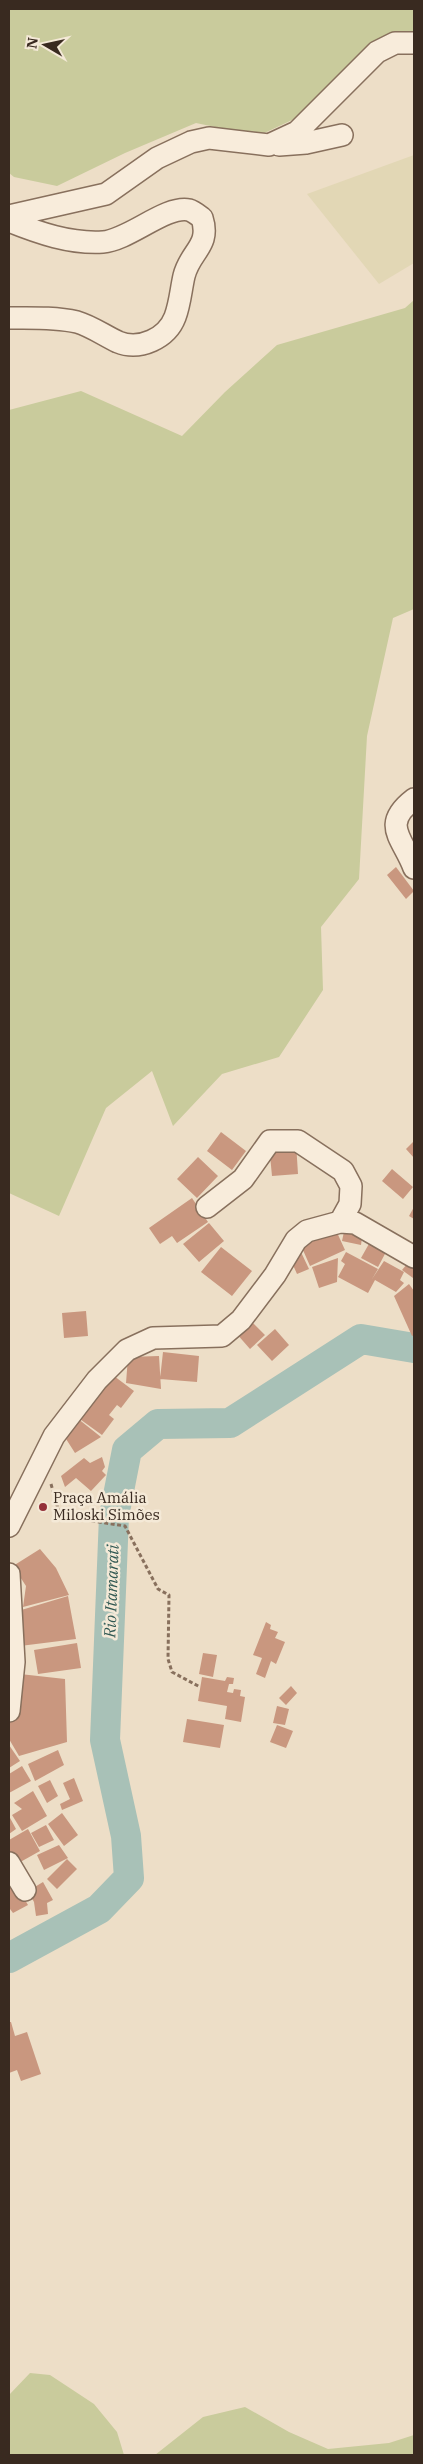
<svg xmlns="http://www.w3.org/2000/svg" width="423" height="2464" font-family="'IBM Plex Serif',serif">
<style>
.farmland{fill:#e2d7b5}
.green{fill:#c9cb9c}
.lines{fill:none;stroke-linecap:round;stroke-linejoin:round}
.river{stroke:#a8c1b7;stroke-width:30}
.building{fill:#c9977f}
.minor-casing{stroke:#88705d;stroke-width:24}
.path{stroke:#88705d;stroke-width:3;stroke-dasharray:4 2.5;stroke-linecap:butt}
.minor{stroke:#f8ecdb;stroke-width:21}
.poi-dot{fill:#943039;stroke:#f4e9d7;stroke-width:2}
.labels{text-anchor:middle;stroke-width:5;stroke-linejoin:round;paint-order:stroke}
.poi-label{font-size:15px;fill:#392a20;stroke:#f4e9d7;text-anchor:start}
.water-label{font-size:16px;font-style:italic;fill:#305852;stroke:#f4e9d7}
</style>
<rect width="100%" height="100%" fill="#eddec7"/>
<path class="farmland" d="M414 155V263L379 284 307 194Z"/>
<path class="green" d="M9 9H414V43L385 41 307 113 258 136 196 123 125 153 57 186 14 177 9 173Z
M414 300V609L393 618 367 736 359 879 321 927 323 990 279 1057 222 1074 173 1126 152 1071 106 1108 59 1216 9 1193V410L81 391 182 436 225 392 277 345 405 308Z
M30 2373 50 2375 94 2404 117 2432 124 2455H9V2395Z
M245 2407 289 2432 328 2449 389 2443 414 2435V2455H155L203 2417Z"/>
<g class="lines">
<path class="river" d="M9 1958 99 1909 129 1878 126 1836 105 1740 114 1516 127 1450 158 1424 230 1423 361 1339 414 1348"/>
</g>
<path class="building" d="M396 867 414 891 406 899 387 875Z
M221 1132 246 1151 232 1170 207 1151Z
M414 1141V1158L406 1149Z
M296 1143 298 1174 272 1176 269 1145Z
M198 1157 218 1176 197 1198 177 1179Z
M392 1169 413 1187 403 1199 382 1181Z
M192 1198 208 1222 177 1243 172 1236 160 1244 149 1228Z
M414 1207V1219L409 1216Z
M209 1223 224 1241 199 1262 183 1244Z
M334 1226 345 1250 310 1266 299 1241Z
M345 1227 363 1231 361 1245 342 1241Z
M370 1242 386 1252 378 1267 361 1258Z
M221 1247 252 1271 232 1296 201 1272Z
M300 1250 309 1269 297 1274 289 1256Z
M346 1252 378 1269 372 1279 384 1261 404 1272 400 1280 404 1283 396 1292 375 1280 368 1293 338 1277 345 1264 341 1261Z
M338 1258 337 1282 319 1288 312 1267Z
M408 1263 414 1268 413 1278 402 1270Z
M409 1284 414 1291V1335L412 1336 394 1296Z
M86 1311 88 1336 64 1338 62 1313Z
M250 1320 265 1335 250 1349 236 1333Z
M275 1329 289 1345 272 1361 257 1345Z
M163 1352 199 1356 197 1382 160 1379Z
M159 1356 161 1389 126 1383 128 1357Z
M110 1373 134 1391 121 1408 117 1405 109 1415 114 1419 102 1435 77 1417Z
M77 1418 101 1437 75 1453 61 1431Z
M102 1457 105 1467 102 1471 106 1475 91 1491 76 1478 65 1487 61 1476 84 1458 90 1463Z
M40 1549 56 1568 69 1595 23 1607 26 1586 13 1566Z
M68 1596 76 1639 20 1646 18 1611Z
M266 1622 271 1625 270 1629 278 1632 275 1638 285 1642 276 1664 271 1661 265 1678 256 1674 262 1658 253 1655Z
M77 1643 81 1668 38 1674 34 1650Z
M203 1653 217 1655 213 1677 199 1674Z
M20 1674 65 1679 67 1742 19 1756 9 1739V1728Z
M202 1677 225 1681 227 1677 234 1678 233 1684H229L227 1692 233 1693 234 1689 241 1690 240 1696 245 1697 241 1722 225 1719 227 1706 198 1701Z
M291 1686 297 1693 286 1705 279 1698Z
M277 1706 289 1709 285 1725 273 1723Z
M187 1719 224 1725 220 1748 183 1742Z
M277 1725 293 1731 286 1748 270 1742Z
M9 1745 20 1761 9 1768Z
M58 1750 64 1765 35 1781 28 1764Z
M22 1766 31 1781 9 1793V1774Z
M74 1778 83 1801 62 1810 60 1804 70 1799 63 1783Z
M50 1780 58 1796 47 1803 38 1786Z
M33 1791 47 1816 22 1831 12 1815 22 1809 14 1803Z
M62 1813 78 1835 64 1846 48 1824Z
M9 1816 16 1829 9 1834Z
M46 1825 54 1840 39 1847 31 1833Z
M28 1829 40 1851 15 1865 9 1854V1840Z
M59 1845 68 1858 44 1870 37 1855Z
M67 1859 77 1869 57 1889 47 1879Z
M11 1876 28 1905 13 1913 10 1909 9 1910V1877Z
M43 1882 53 1900 47 1903 48 1914 36 1916 34 1902 28 1891Z
M9 2022H11L15 2036 27 2032 41 2074 21 2081 17 2070 9 2073Z"/>
<g class="lines">
<defs>
<path id="minor" d="M279 145 306 143 342 135
M9 216 106 194 157 158 191 142 209 138 269 145 297 132 377 52 395 43H414
M9 221C39 233 70 244 103 242 129 240 166 205 189 210 193 211 198 215 202 218 211 246 190 251 184 276 181 289 180 304 175 317 167 338 140 351 118 342 105 336 91 326 77 322 55 317 31 318 9 318
M414 799C380 825 403 838 414 868
M207 1207 243 1179 270 1141H298L343 1171 351 1186 350 1204 340 1222
M9 1526 54 1436 97 1380 127 1350 153 1338 222 1336 241 1320 275 1275 296 1240 307 1231 340 1222 355 1223 414 1257
M9 1574 14 1662 9 1711
M9 1863 25 1890"/>
</defs>
<use href="#minor" class="minor-casing"/>
<path class="path" d="M51 1484 60 1516 125 1526 158 1589 169 1595 168 1659 172 1672 200 1687"/>
<use href="#minor" class="minor"/>
</g>
<circle class="poi-dot" cx="43" cy="1507" r="5"/>
<g class="labels">
<g class="poi-label">
<text x="53" y="1503">Praça Amália<tspan x="53" dy="17">Miloski Simões</tspan></text>
</g>
<g class="water-label">
<text transform="translate(111 1591) rotate(-88)" y="6">Rio Itamarati</text>
</g>
</g>
<rect width="423" height="2464" fill="none" stroke="#392a20" stroke-width="20"/>
<g transform="translate(45 45) rotate(279)" stroke="#f4e9d7" stroke-width="4" paint-order="stroke">
<path d="M0-4L9 19L0 12L-9 19Z" fill="#392a20"/>
<text y="-8" font-size="14" font-weight="bold" text-anchor="middle" fill="#392a20">N</text>
</g>
</svg>
